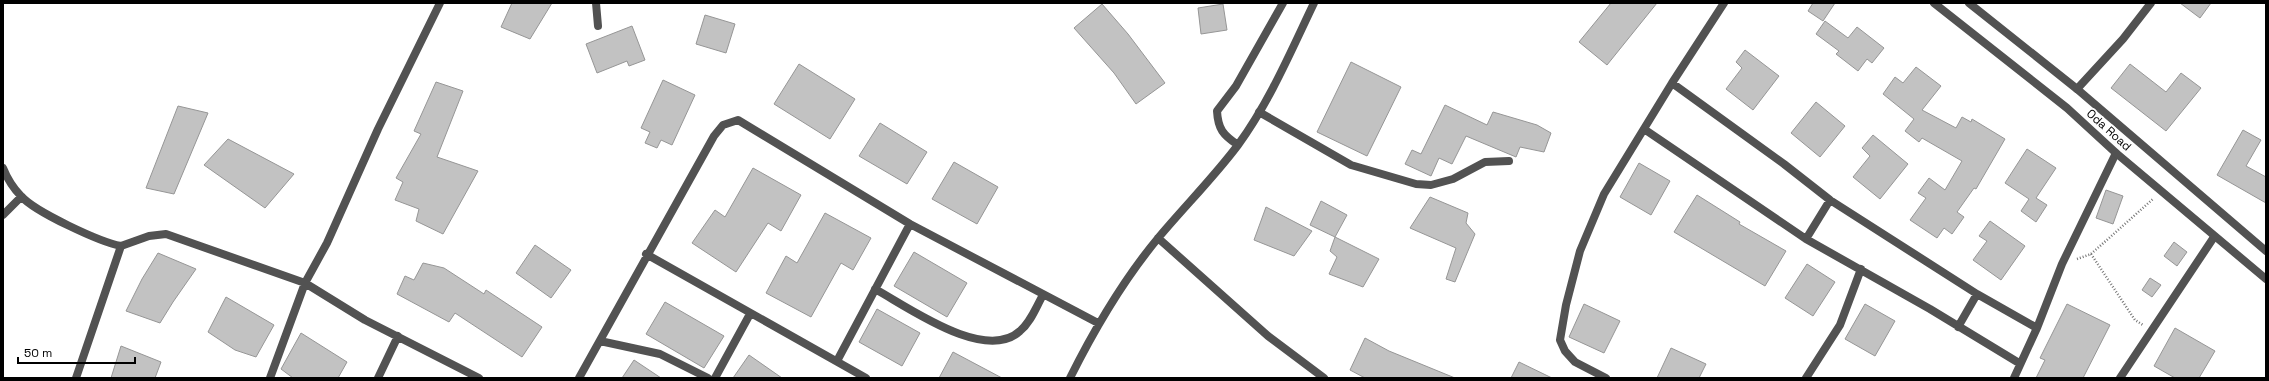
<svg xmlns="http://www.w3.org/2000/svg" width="2269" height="381" font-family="'Space Grotesk',sans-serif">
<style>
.building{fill:#c2c2c2;stroke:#969696}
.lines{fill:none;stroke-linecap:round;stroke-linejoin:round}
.path{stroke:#747474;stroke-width:2.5;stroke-dasharray:1 2;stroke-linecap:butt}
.minor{stroke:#525252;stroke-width:8}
.tertiary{stroke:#525252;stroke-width:8}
.labels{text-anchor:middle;stroke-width:3.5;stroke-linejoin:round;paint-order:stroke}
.street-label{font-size:12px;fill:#000;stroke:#fff}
</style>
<rect width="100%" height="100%" fill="#fff"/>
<path class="building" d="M512 3H552L530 39 501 27Z
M1611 3H1657L1607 65 1579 42Z
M1813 3H1835L1823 21 1808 11Z
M2180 3H2211L2200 18Z
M1102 4 1128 34 1165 83 1136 104 1114 73 1074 28Z
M1223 4 1227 30 1201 34 1198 8Z
M705 15 735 24 726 53 696 44Z
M1825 21 1848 38 1857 27 1884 48 1872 63 1867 59 1858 71 1836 54 1839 51 1816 34Z
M632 26 645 60 629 66 627 61 597 73 586 44Z
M1745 50 1779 76 1753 110 1726 89 1742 68 1736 62Z
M1351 62 1401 87 1367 156 1317 132Z
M799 64 855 99 830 139 774 104Z
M2130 64 2166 92 2181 73 2201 88 2166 131 2111 88Z
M1916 67 1941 86 1922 110 1956 128 1962 117 1971 122 1972 119 2005 139 1976 189 1974 188 1957 212 1964 217 1952 234 1944 228 1937 238 1910 220 1926 198 1918 193 1929 178 1945 190 1962 161 1922 138 1919 142 1905 131 1914 119 1883 94 1895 77 1903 83Z
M663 80 695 95 672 145 661 140 657 148 645 143 650 132 641 128Z
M436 82 463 91 437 157 478 171 443 234 416 221 419 209 395 200 403 182 396 178 421 134 414 131Z
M1816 102 1845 126 1820 157 1791 133Z
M1445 105 1487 125 1493 112 1537 125 1551 133 1544 152 1520 147 1516 157 1466 136 1452 164 1439 158 1431 176 1405 164 1412 150 1421 154Z
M178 106 208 113 174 194 146 188Z
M880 123 927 152 907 184 859 156Z
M2243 130 2261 140 2246 166 2266 177V203L2217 175Z
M1873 135 1908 164 1880 199 1853 177 1870 156 1862 148Z
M228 139 294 174 265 208 204 165Z
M2027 149 2056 168 2036 198 2047 205 2036 222 2021 211 2029 199 2005 183Z
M954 162 998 187 977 224 932 199Z
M1639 163 1670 181 1651 215 1620 197Z
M753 168 801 195 781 231 768 223 736 272 692 243 715 210 725 217Z
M2106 190 2123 196 2113 224 2096 218Z
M1697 195 1740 222 1739 224 1786 251 1765 286 1674 232Z
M1430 197 1468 213 1466 223 1475 234 1455 282 1446 279 1456 248 1410 228Z
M1321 201 1347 215 1335 237 1310 225Z
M1266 207 1312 231 1294 256 1254 240Z
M825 213 871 238 853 270 841 263 811 317 766 293 786 256 797 263Z
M1990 221 2025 246 2001 280 1973 260 1987 241 1979 236Z
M1335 237 1379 259 1363 287 1329 274 1337 257 1330 251Z
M2174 242 2187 252 2177 266 2164 256Z
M535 245 571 270 551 298 516 273Z
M914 252 967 283 947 317 894 286Z
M158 253 196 269 173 302 160 323 126 311 142 279Z
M423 263 444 268 484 294 486 290 542 327 522 357 455 313 449 322 397 294 405 276 414 280Z
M1807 264 1835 282 1813 316 1785 298Z
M2150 278 2161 285 2152 297 2142 290Z
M226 297 274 325 256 357 235 350 208 332Z
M665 302 724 336 704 368 646 334Z
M1584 304 1620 321 1604 353 1569 337Z
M1865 304 1895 321 1875 356 1845 339Z
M2067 304 2110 325 2083 378H2036L2045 360 2040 358Z
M877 309 920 333 902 366 859 342Z
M2175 328 2215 351 2199 378H2175L2154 366Z
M301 333 347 362 338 378H293L281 369Z
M1365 338 1389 351 1455 378H1365L1350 370Z
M121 346 161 362 155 378H111Z
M1671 348 1706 364 1699 378H1657Z
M953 352 1002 378H939Z
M749 355 782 378H733Z
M634 360 661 378H622Z
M1519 362 1552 378H1511Z"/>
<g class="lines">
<path class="path" d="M2091 254 2135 320 2143 325
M2077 259 2091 254 2153 199"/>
<path class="minor" d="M596 3 598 26
M1672 83 1784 164 1830 200 1977 294 2037 328
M2077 89 2123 39 2151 3
M1259 112 1351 165 1416 184 1431 185 1453 179 1485 162 1509 161
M1644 129 1806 239 1930 309 2019 363
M1238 145C1223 135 1218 129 1217 111L1236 86 1283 3
M3 168C7 178 13 188 21 196 35 212 100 242 121 246L76 378
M3 215 21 197
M1158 238 1268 336 1324 378
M1806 239 1830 200
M121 246 149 236 166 234 305 283 365 320 479 378
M646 254 866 378
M875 289C908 307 985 363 1020 331 1031 322 1036 307 1043 295
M1958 327 1977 294
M600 341 660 354 708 378
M837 361 910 224
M270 378 305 283 327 243 378 129 440 3
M378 378 398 336
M579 378 714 136 723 125 738 120 910 224 1098 323
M715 378 750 314
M1070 378C1095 328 1123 280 1159 237 1185 206 1214 177 1238 145 1270 101 1291 51 1314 3
M1606 378 1575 362 1565 351 1560 340 1566 305 1580 251 1604 194 1672 83 1724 3
M1806 378 1840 325 1861 269
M2014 378 2037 328 2062 264 2116 153
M2120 378 2214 237"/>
<path class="tertiary" d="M1934 3 2067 108 2116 153 2266 279
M1969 3 2077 89 2266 251"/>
</g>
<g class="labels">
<g class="street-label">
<text transform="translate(2109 130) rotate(42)" y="4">Oda Road</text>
</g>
</g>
<rect width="2269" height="381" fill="none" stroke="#000000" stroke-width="8"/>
<path d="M18 357v6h117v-6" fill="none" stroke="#000000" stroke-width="2"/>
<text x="24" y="357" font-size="12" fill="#000000" stroke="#ffffff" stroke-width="3" paint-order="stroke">50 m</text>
</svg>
